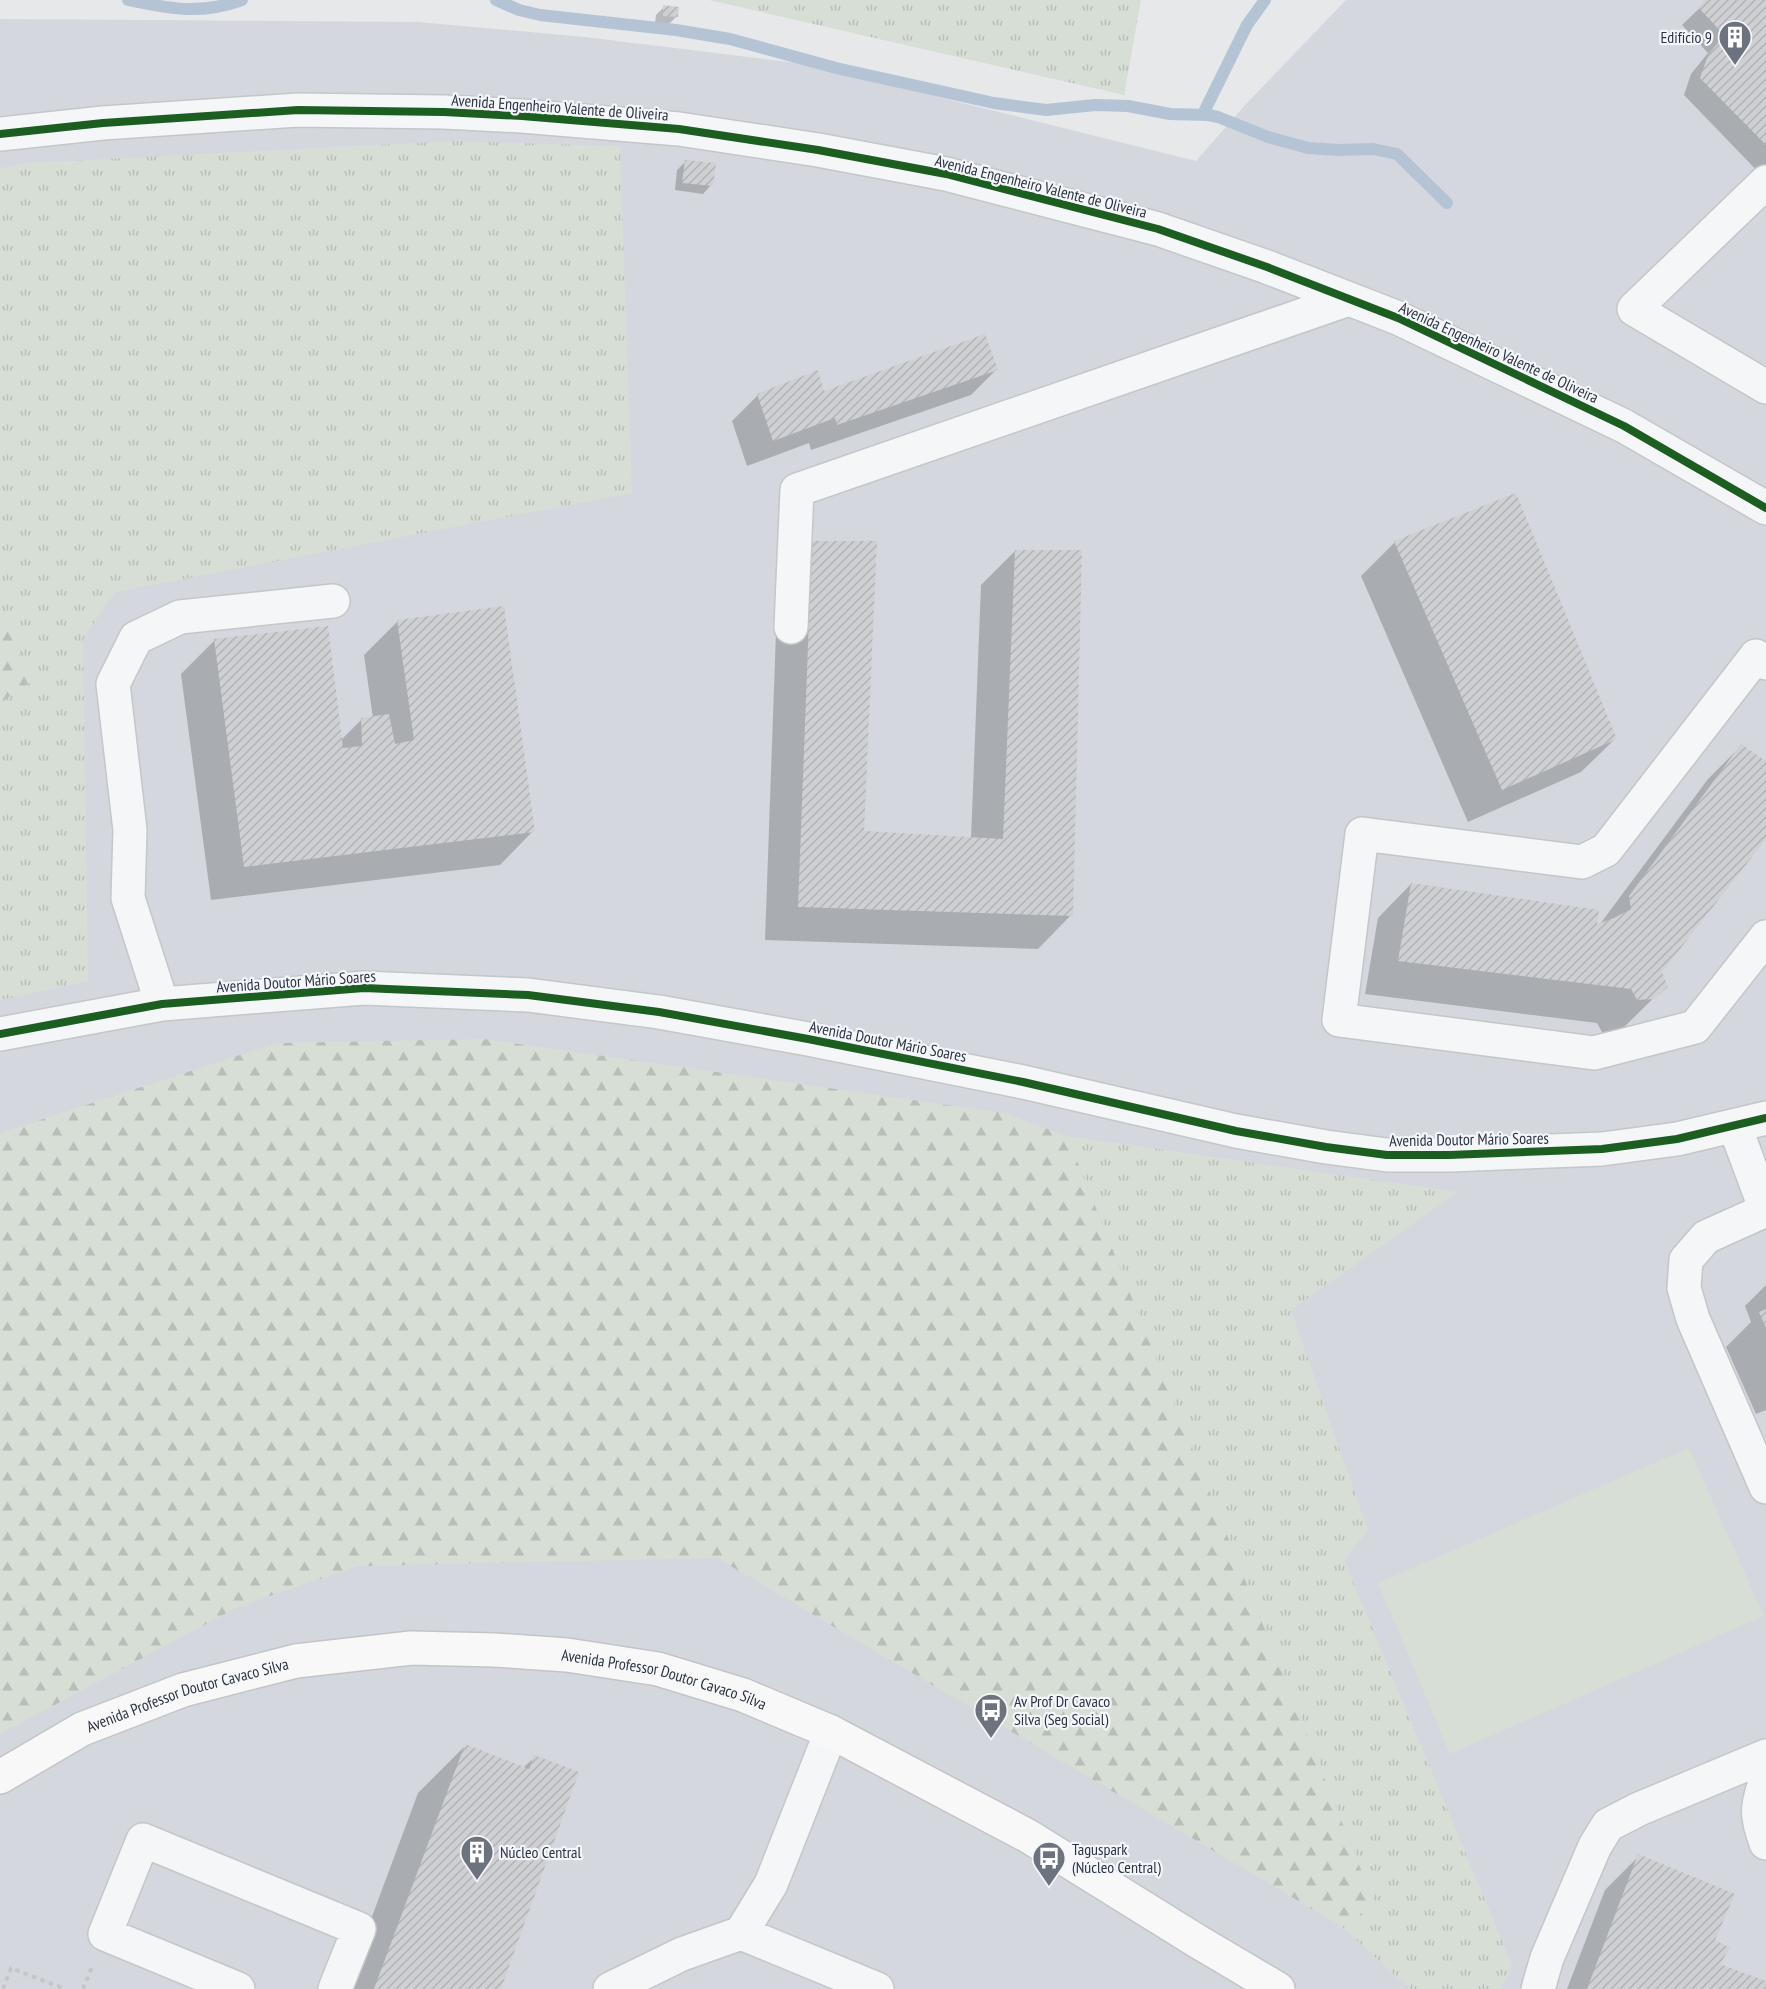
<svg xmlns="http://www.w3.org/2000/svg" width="1766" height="1989" font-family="'PT Sans Narrow',sans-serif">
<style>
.built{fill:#d4d7dd}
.grass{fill:url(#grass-tufts)}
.forest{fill:url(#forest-firs)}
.park{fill:#d6ded6}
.shadow{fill:#0003}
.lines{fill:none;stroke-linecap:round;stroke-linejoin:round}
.stream{stroke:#b4c4d5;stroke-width:12}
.building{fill:url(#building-hatch)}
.minor-casing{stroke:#c4c6c8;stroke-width:36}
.major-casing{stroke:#c2c5c8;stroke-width:36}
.path{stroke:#c5c6ca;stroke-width:4;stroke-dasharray:4.5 4.5;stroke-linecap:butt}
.minor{stroke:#f5f6f7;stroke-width:33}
.major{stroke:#f8f8f8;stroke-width:33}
.cycleway-casing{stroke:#f4f6f9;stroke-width:11}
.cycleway{stroke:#1b5e20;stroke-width:8}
.labels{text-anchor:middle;stroke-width:4.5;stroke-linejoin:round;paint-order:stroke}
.poi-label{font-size:16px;fill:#2b3445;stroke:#f4f6f9;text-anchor:start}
.street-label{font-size:16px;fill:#2b3445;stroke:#f4f6f9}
</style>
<defs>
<pattern id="grass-tufts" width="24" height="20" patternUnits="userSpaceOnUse" patternTransform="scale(1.5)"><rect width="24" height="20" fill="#d6ded6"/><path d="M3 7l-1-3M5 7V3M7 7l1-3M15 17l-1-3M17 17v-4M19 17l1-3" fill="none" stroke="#b8bfb9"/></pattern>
<pattern id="forest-firs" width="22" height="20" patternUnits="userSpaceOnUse" patternTransform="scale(1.5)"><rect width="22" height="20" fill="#d6ded6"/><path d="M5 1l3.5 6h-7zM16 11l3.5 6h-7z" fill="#b8bfb9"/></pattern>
<pattern id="building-hatch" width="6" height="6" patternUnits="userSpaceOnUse" patternTransform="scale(1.5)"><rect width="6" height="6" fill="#ced0d3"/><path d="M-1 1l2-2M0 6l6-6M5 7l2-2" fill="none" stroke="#b1b3b6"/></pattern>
</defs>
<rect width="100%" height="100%" fill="#e6e8ea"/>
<path class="built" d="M1346 0H1766V1989H0V19L418 22 585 37 805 64 1196 161 1246 104Z"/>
<path class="grass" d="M709 0H1141L1124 95Z
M451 141 620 146 632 493 115 592 83 639 88 981 0 1000V703L31 682 0 604V168L27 163Z
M1067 1136 1458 1192 1291 1310 1368 1530 1344 1560 1512 1965 1501 1989H1410L1341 1926 1375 1904Z"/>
<path class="forest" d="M0 604 31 682 0 703Z
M484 1039 1004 1113 1067 1136 1375 1905 1341 1926 717 1558 358 1566 238 1607 0 1734V1133L277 1043Z"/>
<path class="park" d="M1689 1448 1764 1616 1450 1754 1378 1583Z"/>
<path class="shadow" d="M1708 0H1766V180L1684 95 1691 74 1708 53 1682 25Z
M664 7 676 17 668 25 655 24 656 15Z
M686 161 711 185 703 194 675 190 677 170Z
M997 369 971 395 811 450 809 443 747 466 732 421 758 395 823 393Z
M812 542 862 833 971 839 981 585 1015 551 1071 915 1038 949 765 940 778 576Z
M1395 542 1615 739 1581 772 1468 822 1361 576Z
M398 621 533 831 500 865 211 900 181 674 215 640 341 740 362 719 373 718 364 655Z
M1741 746 1766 763V837L1661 972 1666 986 1619 1032 1603 1034 1597 1023 1365 994 1378 918 1411 884 1595 926 1600 924 1708 779Z
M1766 1285V1410L1756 1414 1726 1347 1751 1322 1745 1306Z
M465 1746 523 1768 535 1757 499 1989H345L418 1793Z
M1639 1856 1713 1941 1718 1965 1766 1982V1989H1567L1605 1890Z"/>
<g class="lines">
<path class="stream" d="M128 0C171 9 200 15 242 0
M496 0 519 10 540 15 676 30 730 39 836 68 994 103 1046 110 1095 105 1128 106 1170 114 1208 115 1218 117 1268 137 1308 148 1338 150 1373 149 1397 154 1447 203
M1203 114 1247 25 1265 0"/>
</g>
<path class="building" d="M1705 0H1766V145L1700 78 1708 55 1724 35 1698 7Z
M663 5 679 7 678 17 663 16Z
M685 160 716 163 713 186 682 183Z
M985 334 998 370 837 425 835 418 773 441 757 394 818 370 824 391Z
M1516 493 1617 739 1502 790 1394 541Z
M812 541H877L864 831 1003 839 1015 550H1082L1073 916 798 907Z
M504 606 535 832 244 867 214 639 328 626 343 748 362 746 361 718 389 714 395 744 414 740 397 620Z
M1741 744 1766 761V839L1662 972 1668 987 1654 999 1637 1000 1631 989 1398 961 1411 883 1599 910 1597 924 1614 918 1631 909 1629 896Z
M1766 1309V1328L1759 1312Z
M465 1744 529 1769 534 1755 579 1772 501 1989H374Z
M1638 1854 1735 1894 1715 1940 1730 1948 1720 1964 1766 1981V1989H1587Z"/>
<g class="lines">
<defs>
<path id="minor" d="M0 134 103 123 298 110 444 112 522 116 679 129 818 150 946 174 1158 229 1267 267 1398 318 1624 426 1766 508
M1766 182 1634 309 1766 387
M791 627 797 490 1349 299
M1766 663 1756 656 1606 850 1582 862 1362 834 1339 1020 1594 1053 1695 1027 1766 937
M162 1004 128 898 130 830 113 684 136 638 180 617 333 601
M0 1034 162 1004 364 988 528 995 659 1012 808 1039 1023 1082 1236 1131 1326 1147 1387 1155H1449L1602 1149 1677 1139 1766 1118
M1735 1127 1766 1210 1706 1237 1686 1260 1684 1288 1693 1319 1766 1487
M1766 1780C1756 1807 1756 1816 1766 1843
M741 1933 877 1989
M238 1989 105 1934 143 1840 359 1929 335 1989
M610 1989 682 1954 741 1933 771 1884 831 1732
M1538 1989 1547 1958 1595 1846 1608 1825 1639 1809 1766 1756"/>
<g id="major">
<path id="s1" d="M0 1777 82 1729 183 1690 296 1661 411 1648 495 1650 567 1655 658 1669 743 1695 831 1732 1028 1836 1197 1941 1278 1989"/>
</g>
</defs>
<use href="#minor" class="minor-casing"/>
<use href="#major" class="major-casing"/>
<path class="path" d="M3 1989 11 1968 65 1989
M83 1989 92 1967"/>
<use href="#minor" class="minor"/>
<use href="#major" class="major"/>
<defs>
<path id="cycleway" d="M0 134 103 123 298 110 444 112 522 116 679 129 818 150 946 174 1158 229 1267 267 1398 318 1624 426 1766 508
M0 1034 162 1004 364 988 528 995 659 1012 808 1039 1023 1082 1236 1131 1326 1147 1387 1155H1449L1602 1149 1677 1139 1766 1118"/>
</defs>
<use href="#cycleway" class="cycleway-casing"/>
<use href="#cycleway" class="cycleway"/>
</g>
<defs>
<symbol id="building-pin" viewBox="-11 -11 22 30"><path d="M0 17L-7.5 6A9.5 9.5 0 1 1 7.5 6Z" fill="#6c737f" stroke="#f4f6f9"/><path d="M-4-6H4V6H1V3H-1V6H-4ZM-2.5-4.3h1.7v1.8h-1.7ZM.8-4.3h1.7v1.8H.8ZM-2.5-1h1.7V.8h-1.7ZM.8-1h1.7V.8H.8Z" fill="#fff"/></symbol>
<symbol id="bus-pin" viewBox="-11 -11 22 30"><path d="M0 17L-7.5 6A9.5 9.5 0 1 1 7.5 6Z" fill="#6c737f" stroke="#f4f6f9"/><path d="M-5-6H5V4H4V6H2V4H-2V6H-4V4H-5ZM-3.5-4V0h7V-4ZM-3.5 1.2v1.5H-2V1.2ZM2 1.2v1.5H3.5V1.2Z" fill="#fff"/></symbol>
</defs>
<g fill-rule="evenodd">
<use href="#building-pin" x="1716" y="18" width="38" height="52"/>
<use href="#bus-pin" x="972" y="1691" width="38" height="52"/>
<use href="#building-pin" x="458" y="1833" width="38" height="52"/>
<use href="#bus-pin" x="1030" y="1839" width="38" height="52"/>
</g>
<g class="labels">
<g class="poi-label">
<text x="1712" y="43" text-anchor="end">Edifício 9</text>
<text x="1014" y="1707">Av Prof Dr Cavaco<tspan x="1014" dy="18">Silva (Seg Social)</tspan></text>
<text x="1072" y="1855">Taguspark<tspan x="1072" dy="18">(Núcleo Central)</tspan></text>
<text x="500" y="1858">Núcleo Central</text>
</g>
<g class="street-label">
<text transform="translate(560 107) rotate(4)" y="6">Avenida Engenheiro Valente de Oliveira</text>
<text transform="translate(1041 186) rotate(14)" y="6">Avenida Engenheiro Valente de Oliveira</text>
<text transform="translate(1499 352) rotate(25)" y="6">Avenida Engenheiro Valente de Oliveira</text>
<text transform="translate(296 981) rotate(-4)" y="6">Avenida Doutor Mário Soares</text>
<text transform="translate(888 1041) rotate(11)" y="6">Avenida Doutor Mário Soares</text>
<text transform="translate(1469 1139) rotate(-1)" y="6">Avenida Doutor Mário Soares</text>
<text dy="6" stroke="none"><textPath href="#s1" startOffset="692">Avenida Professor Doutor Cavaco Silva</textPath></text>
<text dy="6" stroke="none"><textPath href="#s1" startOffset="206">Avenida Professor Doutor Cavaco Silva</textPath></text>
</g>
</g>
</svg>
